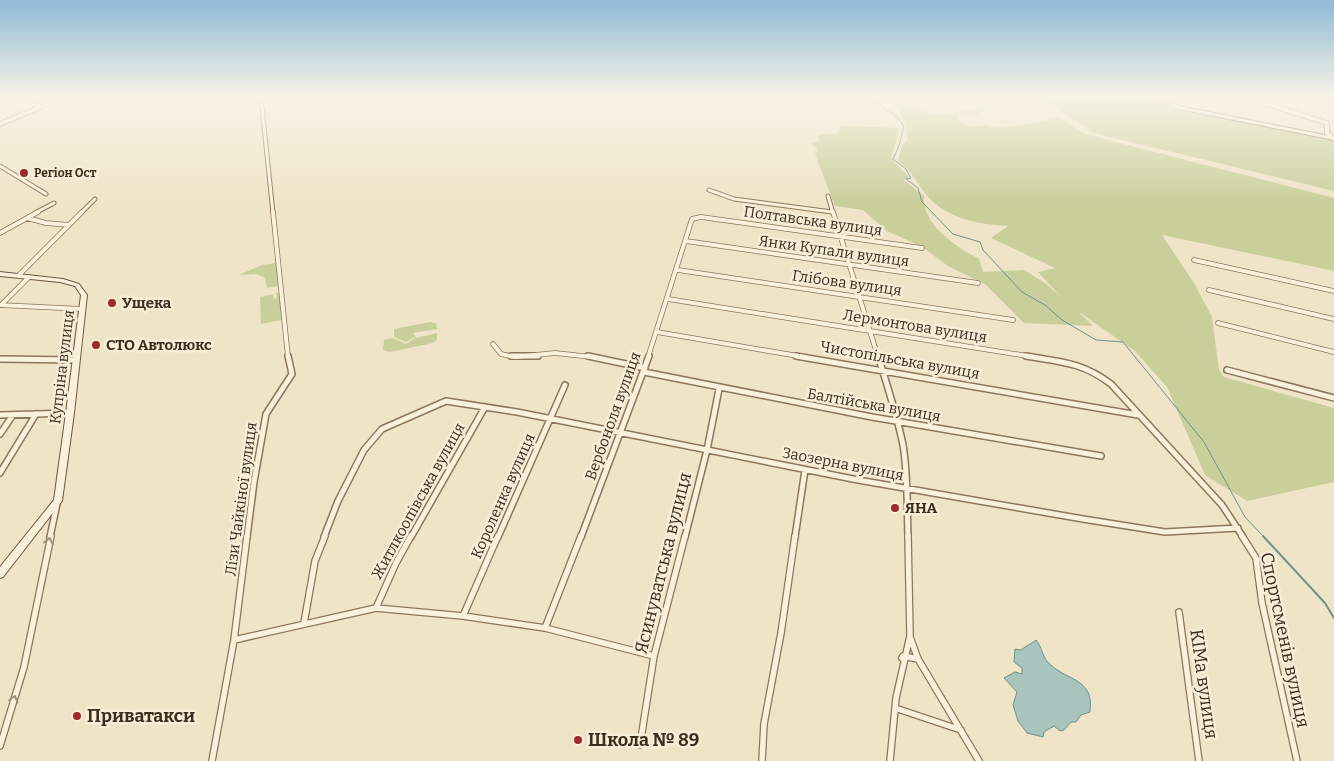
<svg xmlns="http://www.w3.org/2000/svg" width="1334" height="761" font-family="Bitter,serif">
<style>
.green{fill:#c9cf9b}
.water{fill:#a9c4bc;stroke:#6f938a}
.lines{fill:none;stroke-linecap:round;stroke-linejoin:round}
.stream-far1{stroke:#6f938a;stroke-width:1}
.stream{stroke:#6f938a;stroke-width:2}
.minor-far3-casing{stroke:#8d765c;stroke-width:5}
.minor-far2-casing{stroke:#8d765c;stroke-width:5.5}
.minor-far1-casing{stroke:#8d765c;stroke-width:8}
.minor-casing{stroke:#8d765c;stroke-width:8}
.tertiary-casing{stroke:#8d765c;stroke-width:5.5}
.secondary-casing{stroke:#6f573f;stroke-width:2}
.minor-far3{stroke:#faf1dc;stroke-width:3}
.minor-far2{stroke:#faf1dc;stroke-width:4}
.minor-far1{stroke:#faf1dc;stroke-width:5}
.minor{stroke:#faf1dc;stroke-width:5.5}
.tertiary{stroke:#faf1dc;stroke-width:4}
.secondary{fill:#faf1dc;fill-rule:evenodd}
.oneway{stroke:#9c907e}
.poi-dot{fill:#9e2a2b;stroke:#f7eed8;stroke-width:2}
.labels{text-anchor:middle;stroke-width:5;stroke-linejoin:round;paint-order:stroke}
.far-poi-label{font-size:12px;font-weight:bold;fill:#3d2e20;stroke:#f7eed8;text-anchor:start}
.street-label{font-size:15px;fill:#3d2e20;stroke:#f7eed8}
.poi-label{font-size:15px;font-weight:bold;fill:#3d2e20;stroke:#f7eed8;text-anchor:start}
.near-street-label{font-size:18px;fill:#3d2e20;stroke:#f7eed8}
.near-poi-label{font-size:18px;font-weight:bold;fill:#3d2e20;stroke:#f7eed8;text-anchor:start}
</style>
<rect width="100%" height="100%" fill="#f0e4c8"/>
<path class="green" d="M1040 97H1150L1175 109 1325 138 1334 141V191L1093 133Z
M893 105H904L937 115 992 106 977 115H960L958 120 971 127 986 125C997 133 1044 120 1059 117L1085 134 1334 198V271L1162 235 1194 283 1212 317 1219 370 1224 377 1334 408V482L1247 501 1205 475 1167 387 1135 351 1079 312 1093 326 1024 323 986 285 948 266 921 246 887 231 863 210 835 206 815 154 818 150 811 144 819 140 818 135 838 133 841 126 900 128 891 158 909 177 904 180 924 196C922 225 957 247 979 259L983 272 1024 270 1045 283 1060 296 1038 272 1055 268 991 238 1008 226C978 224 945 219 925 193 915 181 912 170 898 161L902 145 908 140 906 124 900 113 902 110Z
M276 263 279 286 267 288 265 278 256 274 239 275 262 265Z
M281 292 282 320 261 324 260 297 273 294 274 299 277 298 276 293Z
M430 322 436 323 437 329 413 333 416 338 437 333V340L433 343 390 352 383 350 384 340 392 338 406 344 415 338H413L406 342 394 337V329Z"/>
<path class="water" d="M1036 640C1041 645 1042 654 1046 660 1064 682 1095 676 1090 712L1081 715 1076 722H1071L1064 730 1060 731 1054 726 1044 732 1043 737 1027 733 1018 721 1013 705 1017 692 1004 678 1015 672 1022 674V668L1014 662 1015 649 1021 650C1026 646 1031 644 1036 640Z"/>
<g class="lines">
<path class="stream-far1" d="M870 97 871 100 897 117 904 126 899 146 893 159 906 169 911 178 906 179 918 188 922 202 953 234 980 242 983 250 1022 292 1045 305 1062 320 1096 340 1123 342 1204 442 1245 517 1264 537"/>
<path class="stream" d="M1263 536 1325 603 1334 618"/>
<defs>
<path id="minor-far3" d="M261 97 273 213
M1153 97 1181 108 1332 138
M0 166 46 194
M709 190 734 199 832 212
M828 196 833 213
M35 213 54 203
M81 213 95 199"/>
<path id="minor-far2" d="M273 212 288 357
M833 212 878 357
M27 218 46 223 69 225
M0 233 38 212
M686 241 978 283
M1194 260 1334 291
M678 270 1013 320
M19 275 82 212
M1209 290 1334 319
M668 299 1034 357
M0 305 82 309
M1 305 29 277
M1218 323 1334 352
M657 332 804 357
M493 344 501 354 515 357 555 353 592 357
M648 357 692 219 701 217 922 248"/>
<path id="minor-far1" d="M511 356H538
M588 356 645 368
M796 356 1138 415
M878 356C887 385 897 415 903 445 908 475 907 507 908 537
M1026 356C1061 362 1082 362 1111 384L1222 505 1243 537
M0 359 75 360
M1227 370 1334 398
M644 372 872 417 1101 456
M0 415 70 413
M0 434 13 415
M0 473 36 414
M50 537 57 504
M247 537 254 482 266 414 292 374 288 356
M324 537 338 501 364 450 382 429 446 401 517 412 858 480 1083 519 1165 532 1238 528
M411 537 485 407
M498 537 565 385
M581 537 649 356
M685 537 707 450 719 389
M795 537 805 470"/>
<path id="minor" d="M1242 536 1256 558 1262 603 1297 761
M376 608 396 563 411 536
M1179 612 1199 761
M463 616 498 536
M304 623 315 561 325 536
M545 628 581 536
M910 637 918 659 979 761
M234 640 376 608 463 616 545 628 654 656
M902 658 903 656 918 659
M895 708 961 730
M640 745 654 656 685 536
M0 746 24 667 51 536
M212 761 234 640 247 536
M762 761 764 724 781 633 795 536
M890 761 896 698 910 636 908 536"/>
<path id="tertiary" d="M19 97 41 107
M1245 97 1327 123V133L1334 139
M0 124 41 107"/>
<path id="secondary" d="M0 272 63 279 79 284 87 295 74 413 62 501 3 577 0 578V567L54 500 66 413 81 295 75 286 60 282 0 276Z"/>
</defs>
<use href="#minor-far3" class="minor-far3-casing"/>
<use href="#minor-far2" class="minor-far2-casing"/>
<use href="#minor-far1" class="minor-far1-casing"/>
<use href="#minor" class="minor-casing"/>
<use href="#tertiary" class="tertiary-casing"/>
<use href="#secondary" class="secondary-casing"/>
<use href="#minor-far3" class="minor-far3"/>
<use href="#minor-far2" class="minor-far2"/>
<use href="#minor-far1" class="minor-far1"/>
<use href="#minor" class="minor"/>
<use href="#tertiary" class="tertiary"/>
<use href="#secondary" class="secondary"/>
</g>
<defs><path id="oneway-chevron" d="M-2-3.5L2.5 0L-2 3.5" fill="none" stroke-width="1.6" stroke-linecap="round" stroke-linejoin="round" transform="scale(1.25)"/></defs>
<g class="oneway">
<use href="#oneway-chevron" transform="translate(49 541) rotate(-78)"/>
<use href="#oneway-chevron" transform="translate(14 699) rotate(-74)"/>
</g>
<linearGradient id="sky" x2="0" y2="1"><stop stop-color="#8fbad6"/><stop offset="0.48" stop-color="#f8f3e6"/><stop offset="1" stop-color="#f8f3e6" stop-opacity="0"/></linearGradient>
<rect width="1334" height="204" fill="url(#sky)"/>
<g class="poi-dot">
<circle cx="24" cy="173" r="5"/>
<circle cx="112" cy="303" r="5"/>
<circle cx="96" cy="345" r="5"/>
<circle cx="895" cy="508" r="5"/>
<circle cx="77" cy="716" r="5"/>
<circle cx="578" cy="740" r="5"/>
</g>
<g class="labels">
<g class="far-poi-label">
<text x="34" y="177">Регіон Ост</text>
</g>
<g class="street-label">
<text transform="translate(813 221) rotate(8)" y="5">Полтавська вулиця</text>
<text transform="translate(834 251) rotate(8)" y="5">Янки Купали вулиця</text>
<text transform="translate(847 283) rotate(8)" y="5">Глібова вулиця</text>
<text transform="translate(915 326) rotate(9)" y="5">Лермонтова вулиця</text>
<text transform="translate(900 360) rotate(10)" y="5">Чистопільська вулиця</text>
<text transform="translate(62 367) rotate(-83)" y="5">Купріна вулиця</text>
<text transform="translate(874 405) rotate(10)" y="5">Балтійська вулиця</text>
<text transform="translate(613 416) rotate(-70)" y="5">Вербоноля вулиця</text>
<text transform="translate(843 464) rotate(11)" y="5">Заозерна вулиця</text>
<text transform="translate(503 496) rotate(-66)" y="5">Короленка вулиця</text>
<text transform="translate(241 499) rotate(-82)" y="5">Лізи Чайкіної вулиця</text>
<text transform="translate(418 501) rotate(-61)" y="5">Житлкоопівська вулиця</text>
</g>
<g class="poi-label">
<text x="122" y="308">Ущека</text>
<text x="106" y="350">СТО Автолюкс</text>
<text x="905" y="513">ЯНА</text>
</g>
<g class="near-street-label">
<text transform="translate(663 563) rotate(-76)" y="6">Ясинуватська вулиця</text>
<text transform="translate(1285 640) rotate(78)" y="6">Спортсменів вулиця</text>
<text transform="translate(1204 684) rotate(82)" y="6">КІМа вулиця</text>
</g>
<g class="near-poi-label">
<text x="87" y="722">Приватакси</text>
<text x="588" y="746">Школа № 89</text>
</g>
</g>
</svg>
